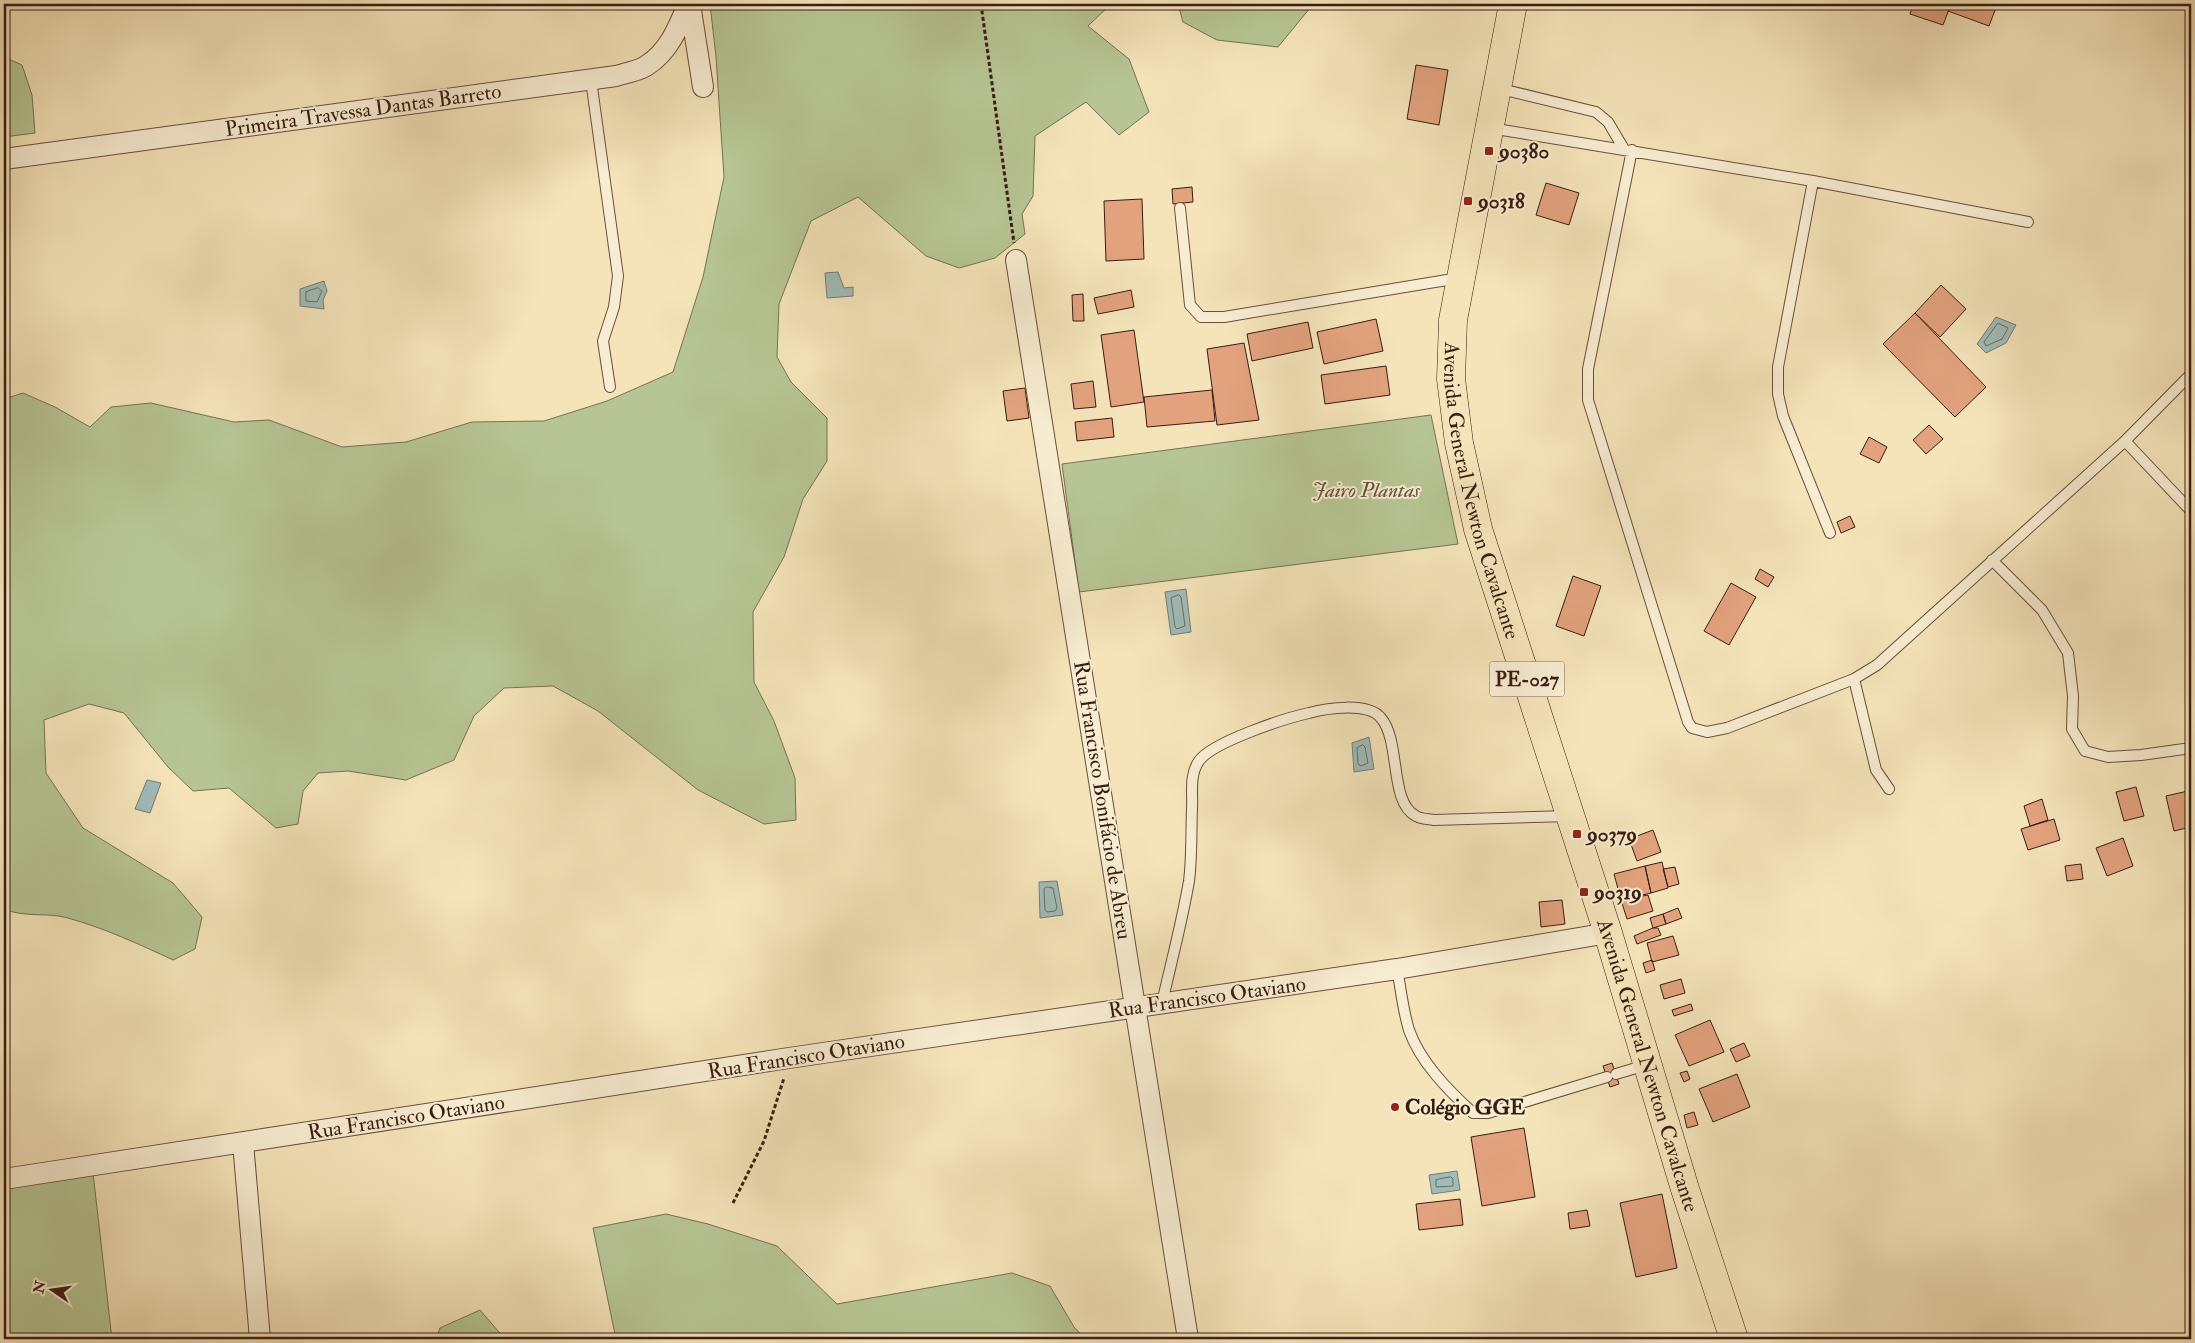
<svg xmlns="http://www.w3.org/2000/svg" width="2195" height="1343" font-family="'IM FELL Double Pica',serif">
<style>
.green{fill:#b7c594;stroke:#787152}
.water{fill:#a0bcb9;stroke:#777c75}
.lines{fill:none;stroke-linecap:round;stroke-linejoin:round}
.shore{stroke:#6c6c64;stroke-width:1}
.building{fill:#e2a27e;stroke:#391d10}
.lane-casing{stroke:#684f3a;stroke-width:12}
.street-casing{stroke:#684f3a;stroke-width:22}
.primary-casing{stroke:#391d10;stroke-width:29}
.path{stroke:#391d10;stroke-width:3;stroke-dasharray:4 2.5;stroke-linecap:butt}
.lane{stroke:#f8edd2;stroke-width:10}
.street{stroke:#f8edd2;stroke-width:20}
.primary{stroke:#f5e4ba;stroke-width:28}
.poi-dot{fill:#8f2418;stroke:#f8edd2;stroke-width:2}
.labels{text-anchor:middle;stroke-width:4;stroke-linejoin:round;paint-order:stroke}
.shield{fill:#f8edd2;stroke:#725b4a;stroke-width:1}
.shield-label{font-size:20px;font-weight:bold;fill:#391d10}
.street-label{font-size:21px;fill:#391d10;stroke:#f8edd2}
.poi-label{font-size:21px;font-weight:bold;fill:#391d10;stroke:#f8edd2;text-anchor:start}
.park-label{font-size:21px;font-style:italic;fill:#5f4f38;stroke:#f8edd2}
</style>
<rect width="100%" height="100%" fill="#f5e4ba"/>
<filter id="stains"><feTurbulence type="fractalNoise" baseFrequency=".004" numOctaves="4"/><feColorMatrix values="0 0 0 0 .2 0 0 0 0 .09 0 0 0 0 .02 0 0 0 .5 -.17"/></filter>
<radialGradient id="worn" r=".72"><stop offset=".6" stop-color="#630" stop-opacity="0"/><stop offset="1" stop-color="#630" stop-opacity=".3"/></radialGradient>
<path class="green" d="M710 4H1111L1088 26 1129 59 1149 112 1119 135 1086 102 1035 136 1033 196 1022 214 1025 234 995 258 959 268 926 256 858 197 811 221 779 304 777 357 791 382 827 418V461L803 499 784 557 753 612 754 682 774 721 795 778 796 820 764 824 698 790 598 711 553 686 504 688 474 716 454 760 406 780 348 771 318 773 303 791 298 824 276 828 229 788 193 791 168 767 124 713 89 704 44 720 46 773 83 828 173 883 202 917 195 949 173 960C139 944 104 928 68 918 47 912 25 918 4 909V399L23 393 55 407 90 427 111 407 151 403 234 422 269 420 342 447 406 442 472 422 544 421 607 401 673 372 703 277 724 177 716 57Z
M1178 4H1307L1310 8 1278 47 1217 40 1183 22Z
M4 57 22 65 32 95 35 133 4 137Z
M1431 415 1458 544 1079 592 1062 464Z
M93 1173 112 1339H4V1188Z
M666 1214 708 1224 777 1246 837 1304 1012 1273 1050 1286 1074 1327 1085 1339H616L593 1228Z
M480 1310 505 1339H436L440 1328Z"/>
<path class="water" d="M838 272 844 288 853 287V296L827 298 825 273Z
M324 281 327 291 323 300 324 309 300 306V289Z
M1996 317 2016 325 2006 343 1986 353 1977 344Z
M1186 589 1191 632 1171 635 1165 592Z
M1369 737 1374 769 1354 772 1352 743Z
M147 780 161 783 150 813 135 809Z
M1057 881 1063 915 1040 918 1039 882Z
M1457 1171 1460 1190 1432 1194 1429 1175Z"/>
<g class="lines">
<path class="shore" d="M318 288 322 291 317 302 306 301V292Z
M2000 324 2008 328 2002 339 1986 346 1984 342 1997 324Z
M1179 595 1181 597 1185 626 1177 629 1175 627 1171 598Z
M1363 745 1365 747 1368 763 1361 766 1358 764 1357 748Z
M1047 887 1053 888 1057 908 1055 911 1047 912 1045 910 1044 889Z
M1451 1177 1453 1179V1186L1436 1187V1180Z"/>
</g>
<path class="building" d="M1913 4H1951L1943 25 1910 14Z
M1951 4H1993L1997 5 1989 26 1948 11Z
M1416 65 1448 70 1439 125 1407 119Z
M1546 183 1579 193 1569 225 1536 215Z
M1192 187 1193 202 1173 204 1172 189Z
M1142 199 1144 259 1106 261 1104 201Z
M1941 285 1966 309 1940 337 1915 313Z
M1131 290 1134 307 1098 314 1094 298Z
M1083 294 1084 321H1073L1072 295Z
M1915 313 1986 387 1955 417 1883 344Z
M1376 319 1383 351 1324 364 1317 332Z
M1308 322 1313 348 1252 361 1247 334Z
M1134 330 1144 402 1111 407 1101 335Z
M1244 343 1259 420 1217 425 1207 349Z
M1386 366 1390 395 1325 404 1321 375Z
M1093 381 1096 407 1074 409 1071 384Z
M1025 388 1029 418 1007 421 1003 391Z
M1212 390 1215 421 1147 427 1144 397Z
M1112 418 1114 437 1077 441 1075 422Z
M1929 425 1943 439 1926 454 1913 440Z
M1869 437 1887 447 1879 463 1860 454Z
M1850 516 1855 527 1841 533 1837 522Z
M1760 569 1774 577 1768 587 1755 579Z
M1573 576 1601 586 1584 636 1556 626Z
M1731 583 1756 597 1729 645 1704 631Z
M2136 787 2144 816 2124 821 2116 792Z
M2188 791 2191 805V827L2174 831 2166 796Z
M2042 799 2048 820 2030 826 2024 806Z
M2054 819 2060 840 2028 850 2021 829Z
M1653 830 1661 852 1637 861 1629 839Z
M2123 838 2133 866 2107 876 2096 848Z
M1662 862 1668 888 1651 893 1645 866Z
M2081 864 2083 879 2067 881 2065 866Z
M1645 866 1651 893 1621 900 1614 874Z
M1675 867 1679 884 1668 887 1663 869Z
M1648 895 1653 911 1627 919 1621 900Z
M1562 900 1565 924 1541 927 1539 902Z
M1678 908 1682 918 1666 924 1663 914Z
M1663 914 1666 924 1653 928 1650 918Z
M1653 928H1658L1661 935 1637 944 1634 936Z
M1673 936 1679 955 1652 962 1647 943Z
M1652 960 1655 970 1646 973 1643 963Z
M1681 979 1685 993 1664 999 1660 985Z
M1691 1004 1693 1010 1674 1016 1672 1010Z
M1710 1020 1724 1052 1689 1066 1675 1035Z
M1744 1043 1750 1056 1736 1062 1730 1049Z
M1612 1063 1619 1084 1610 1087 1603 1066Z
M1687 1071 1690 1079 1684 1082 1680 1073Z
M1737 1074 1750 1107 1713 1122 1699 1089Z
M1694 1112 1698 1125 1687 1128 1684 1115Z
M1524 1128 1535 1197 1482 1206 1471 1137Z
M1662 1194 1677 1268 1636 1277 1620 1203Z
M1460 1199 1463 1225 1419 1230 1416 1204Z
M1587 1210 1590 1226 1570 1229 1568 1213Z"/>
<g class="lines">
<defs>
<path id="lane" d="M591 80 618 276 614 307 603 341 610 387
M1497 88 1596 112 1608 122 1624 149
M1490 128 1813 181 1778 367V394L1783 416 1830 533
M1632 150 1588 369V400L1688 722 1692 728 1707 732 1727 728 1854 679 1877 665 2125 441 2191 374
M1813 181 2028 222
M1180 208 1190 305 1201 317H1224L1459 278
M2125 441 2191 511
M1992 560 2042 610 2068 653 2073 696 2072 729 2085 751 2108 757 2141 755 2191 748
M1854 679 1876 770 1889 789
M1397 969C1401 989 1403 1011 1409 1030 1420 1062 1449 1091 1473 1113H1488L1607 1077
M1162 1003C1171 963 1182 922 1189 881 1192 858 1191 833 1192 809 1193 793 1189 775 1199 761 1212 742 1286 718 1309 713 1327 708 1368 702 1381 718 1401 741 1389 803 1416 816 1420 819 1429 819 1434 820L1570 816
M1616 1074 1646 1065"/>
<path id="street" d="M690 4 703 87
M4 159 616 76C626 73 638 71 646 66 669 52 679 26 688 4
M1016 260 1188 1339
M243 1143 260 1339
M4 1179 789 1058 1397 969 1608 933"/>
<g id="primary">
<path id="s1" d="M1513 4 1453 320 1451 379 1459 443 1478 529 1608 933 1685 1189 1734 1339"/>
</g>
</defs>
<use href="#lane" class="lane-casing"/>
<use href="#street" class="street-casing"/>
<use href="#primary" class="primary-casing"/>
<path class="path" d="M981 4 1014 243
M733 1203 764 1141 784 1078"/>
<use href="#lane" class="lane"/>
<use href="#street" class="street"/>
<use href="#primary" class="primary"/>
</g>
<g class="poi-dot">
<rect x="1484" y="146" width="10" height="10" rx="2.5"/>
<rect x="1463" y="196" width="10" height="10" rx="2.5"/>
<rect x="1572" y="829" width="10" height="10" rx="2.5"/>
<rect x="1579" y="887" width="10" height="10" rx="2.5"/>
<circle cx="1395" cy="1107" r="5"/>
</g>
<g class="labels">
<rect class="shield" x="1489.5" y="661.5" width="75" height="35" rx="4"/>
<g class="shield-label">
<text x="1527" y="686">PE-027</text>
</g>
<g class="street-label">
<text transform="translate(363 110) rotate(-8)" y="7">Primeira Travessa Dantas Barreto</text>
<text dy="7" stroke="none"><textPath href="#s1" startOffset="496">Avenida General Newton Cavalcante</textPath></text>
<text transform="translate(1103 800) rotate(81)" y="7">Rua Francisco Bonifácio de Abreu</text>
<text transform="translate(1207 997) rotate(-8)" y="7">Rua Francisco Otaviano</text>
<text transform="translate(806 1056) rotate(-9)" y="7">Rua Francisco Otaviano</text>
<text dy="7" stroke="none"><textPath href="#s1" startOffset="1096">Avenida General Newton Cavalcante</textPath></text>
<text transform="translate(406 1117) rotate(-9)" y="7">Rua Francisco Otaviano</text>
</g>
<g class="poi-label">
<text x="1499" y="158">90380</text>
<text x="1478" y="208">90318</text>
<text x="1587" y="841">90379</text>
<text x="1594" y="899">90319</text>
<text x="1405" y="1114">Colégio GGE</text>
</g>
<g class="park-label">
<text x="1366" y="497">Jairo Plantas</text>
</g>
</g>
<rect width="2195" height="1343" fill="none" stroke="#f5e4ba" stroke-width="20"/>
<rect x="5" y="5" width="2185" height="1333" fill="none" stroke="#391d10" stroke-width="2.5"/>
<rect x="10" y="10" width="2175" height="1323" fill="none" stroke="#391d10"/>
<g transform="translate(52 1290) rotate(283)" stroke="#f8edd2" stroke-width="4" paint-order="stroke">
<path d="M0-4L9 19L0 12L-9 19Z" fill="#391d10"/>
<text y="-8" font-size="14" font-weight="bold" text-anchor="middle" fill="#391d10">N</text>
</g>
<rect width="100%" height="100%" filter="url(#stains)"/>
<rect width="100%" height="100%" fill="url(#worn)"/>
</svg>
